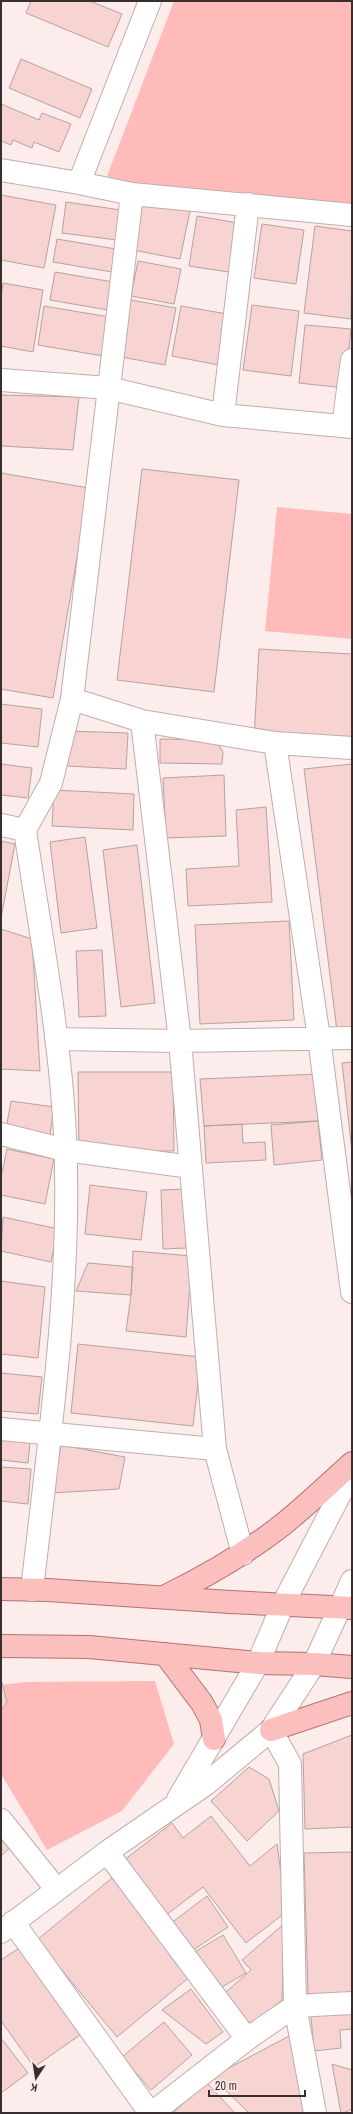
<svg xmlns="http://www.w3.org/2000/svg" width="353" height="2114" font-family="'Archivo Narrow',sans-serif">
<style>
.green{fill:#ffbbba}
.building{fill:#f7d3d2;stroke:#b6a2a1}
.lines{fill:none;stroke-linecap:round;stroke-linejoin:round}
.minor-casing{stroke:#c1adac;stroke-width:24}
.major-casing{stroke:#b47170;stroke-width:24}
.minor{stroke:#fff;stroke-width:22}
.major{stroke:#fbbfbe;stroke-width:22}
</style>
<rect width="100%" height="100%" fill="#fdecec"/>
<path class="green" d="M174 1H352V209L131 183 107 176Z
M277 507 352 514V639L265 631Z
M155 1681 174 1744 122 1811 47 1850 1 1774V1685L26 1682Z"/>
<path class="building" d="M31 1H90L122 14 108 47 26 13Z
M21 59 92 89 80 118 9 88Z
M1 104 39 120 42 113 71 124 59 152 34 142 32 148 13 140 11 145 1 141Z
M1 195 56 205 44 268 1 260Z
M143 201 190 211 180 259 133 250Z
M66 202 121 210 117 240 62 233Z
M197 216 244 224 235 273 189 266Z
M262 224 304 230 296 284 254 278Z
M315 226 352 231 351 319 304 313Z
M57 239 116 249 112 272 53 262Z
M138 261 181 269 174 304 131 296Z
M55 272 113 282 108 310 50 300Z
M3 283 43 290 33 352 1 346V298Z
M131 300 176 308 165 365 121 357Z
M252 305 299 311 291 376 243 370Z
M44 306 109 317 103 356 38 345Z
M181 306 233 315 224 366 172 356Z
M305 325 351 329 345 388 299 383Z
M1 395 79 397 73 450 1 446Z
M142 469 239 480 214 692 117 680Z
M1 473 89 488 53 698 1 689Z
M259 649 352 654V743L254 738Z
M1 704 42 709 38 747 1 743Z
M68 731 128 733 126 769 66 766Z
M160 739 216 740 223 752 222 764 160 763Z
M1 764 32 768 28 798 1 795Z
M352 764V1029L337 1031 304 769Z
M224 775 226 836 166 838 163 778Z
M54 790 134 794 133 830 52 826Z
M266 807 272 902 188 906 186 869 239 866 236 810Z
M85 837 97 928 61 933 50 842Z
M1 841 15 844 1 918Z
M137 845 155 1003 121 1007 103 850Z
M289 921 294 1020 200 1024 195 925Z
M1 929 32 939 40 1071 1 1069Z
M102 950 106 1016 79 1017 76 951Z
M352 1062V1151L342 1063Z
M78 1072H173L174 1151H79Z
M318 1074V1121L204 1126 200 1079Z
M11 1101 54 1107 50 1135 6 1129Z
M318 1121 322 1160 274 1165 271 1125Z
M242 1124 243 1143 265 1142 266 1160 206 1163 204 1126Z
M7 1149 54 1159 45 1204 1 1195V1177Z
M90 1185 147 1192 141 1240 85 1234Z
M185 1189 186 1248 163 1249 161 1190Z
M3 1217 58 1229 51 1262 1 1251Z
M133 1251 192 1256 186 1337 126 1331 131 1295Z
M88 1263 133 1267 131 1295 76 1291Z
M1 1281 45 1287 38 1358 1 1354Z
M78 1344 201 1357 193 1426 71 1413Z
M1 1373 42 1377 38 1414 1 1411Z
M1 1439 30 1442 28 1463 1 1460Z
M61 1445 125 1457 119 1489 52 1493Z
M1 1467 31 1469 28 1504 1 1501Z
M1 1679 7 1702 1 1710Z
M352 1735V1827L305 1829 303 1754Z
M249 1767 269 1779 279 1811 247 1841 211 1801Z
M211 1816 250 1866 277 1844 286 1912 246 1943 203 1887 153 1925 110 1871 172 1823 183 1838Z
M1 1829 14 1844 1 1856Z
M352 1852V1993L308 1994 304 1853Z
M112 1878 192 1975 117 2037 37 1940Z
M207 1896 228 1927 190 1952 170 1924Z
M285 1923 282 2000 248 2030 219 1998 251 1970 242 1960Z
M223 1935 246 1973 215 1991 193 1953Z
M19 1948 80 2035 34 2067 1 2021V1960Z
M191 1989 223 2032 206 2044 162 2010Z
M352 2013V2029L340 2030 341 2048 314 2051 311 2016Z
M164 2022 192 2055 151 2090 122 2057Z
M291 2035 309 2113H249L212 2077Z
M1 2038 28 2073 1 2093Z
M332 2064 352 2070V2109L343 2113H341Z
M206 2082 235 2113H173Z"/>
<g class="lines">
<defs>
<path id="minor" d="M1 170 79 183 132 194 352 215
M79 183 150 1
M1 380 108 388 223 415 352 427
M223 415 248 204
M343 426 352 360
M72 699 142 721 275 743 352 748
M142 721 180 1041 215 1449 243 1554
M275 743 319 1038 352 1292
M1 825 25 830 51 783 72 699 132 194
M25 830C40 931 60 1033 65 1135 72 1285 49 1440 32 1590
M56 1039 180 1041 352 1038
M1 1134 65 1150 191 1167
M1 1429 215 1449
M271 1730 290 1764 295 2006 315 2113
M178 1799 258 1663 283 1604 352 1471
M1 1820 57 1890
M107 1852 247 2039
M13 1922 150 2113
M1 1932 107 1852 206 1784 271 1730 314 1664 352 1581
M152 2113 247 2039 295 2006 352 2003"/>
<path id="major" d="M1 1589 48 1590 230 1602 352 1608
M164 1597C205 1577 245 1554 281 1526 306 1506 329 1484 352 1463
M1 1646 89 1647 258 1663 314 1664 352 1667
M165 1654 202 1703 211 1720 214 1739
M271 1730 352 1703"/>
</defs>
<use href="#minor" class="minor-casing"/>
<use href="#major" class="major-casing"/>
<use href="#minor" class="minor"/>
<use href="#major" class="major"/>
</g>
<rect width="353" height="2114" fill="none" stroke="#372f2f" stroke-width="4"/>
<g transform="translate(36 2078) rotate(192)" stroke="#fdecec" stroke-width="3" paint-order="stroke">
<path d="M0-3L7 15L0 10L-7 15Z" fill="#372f2f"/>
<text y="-6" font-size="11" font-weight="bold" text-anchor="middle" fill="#372f2f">K</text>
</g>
<path d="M209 2090v6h96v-6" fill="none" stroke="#372f2f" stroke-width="2"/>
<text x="215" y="2090" font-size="12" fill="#372f2f" stroke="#fdecec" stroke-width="3" paint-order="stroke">20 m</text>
</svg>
